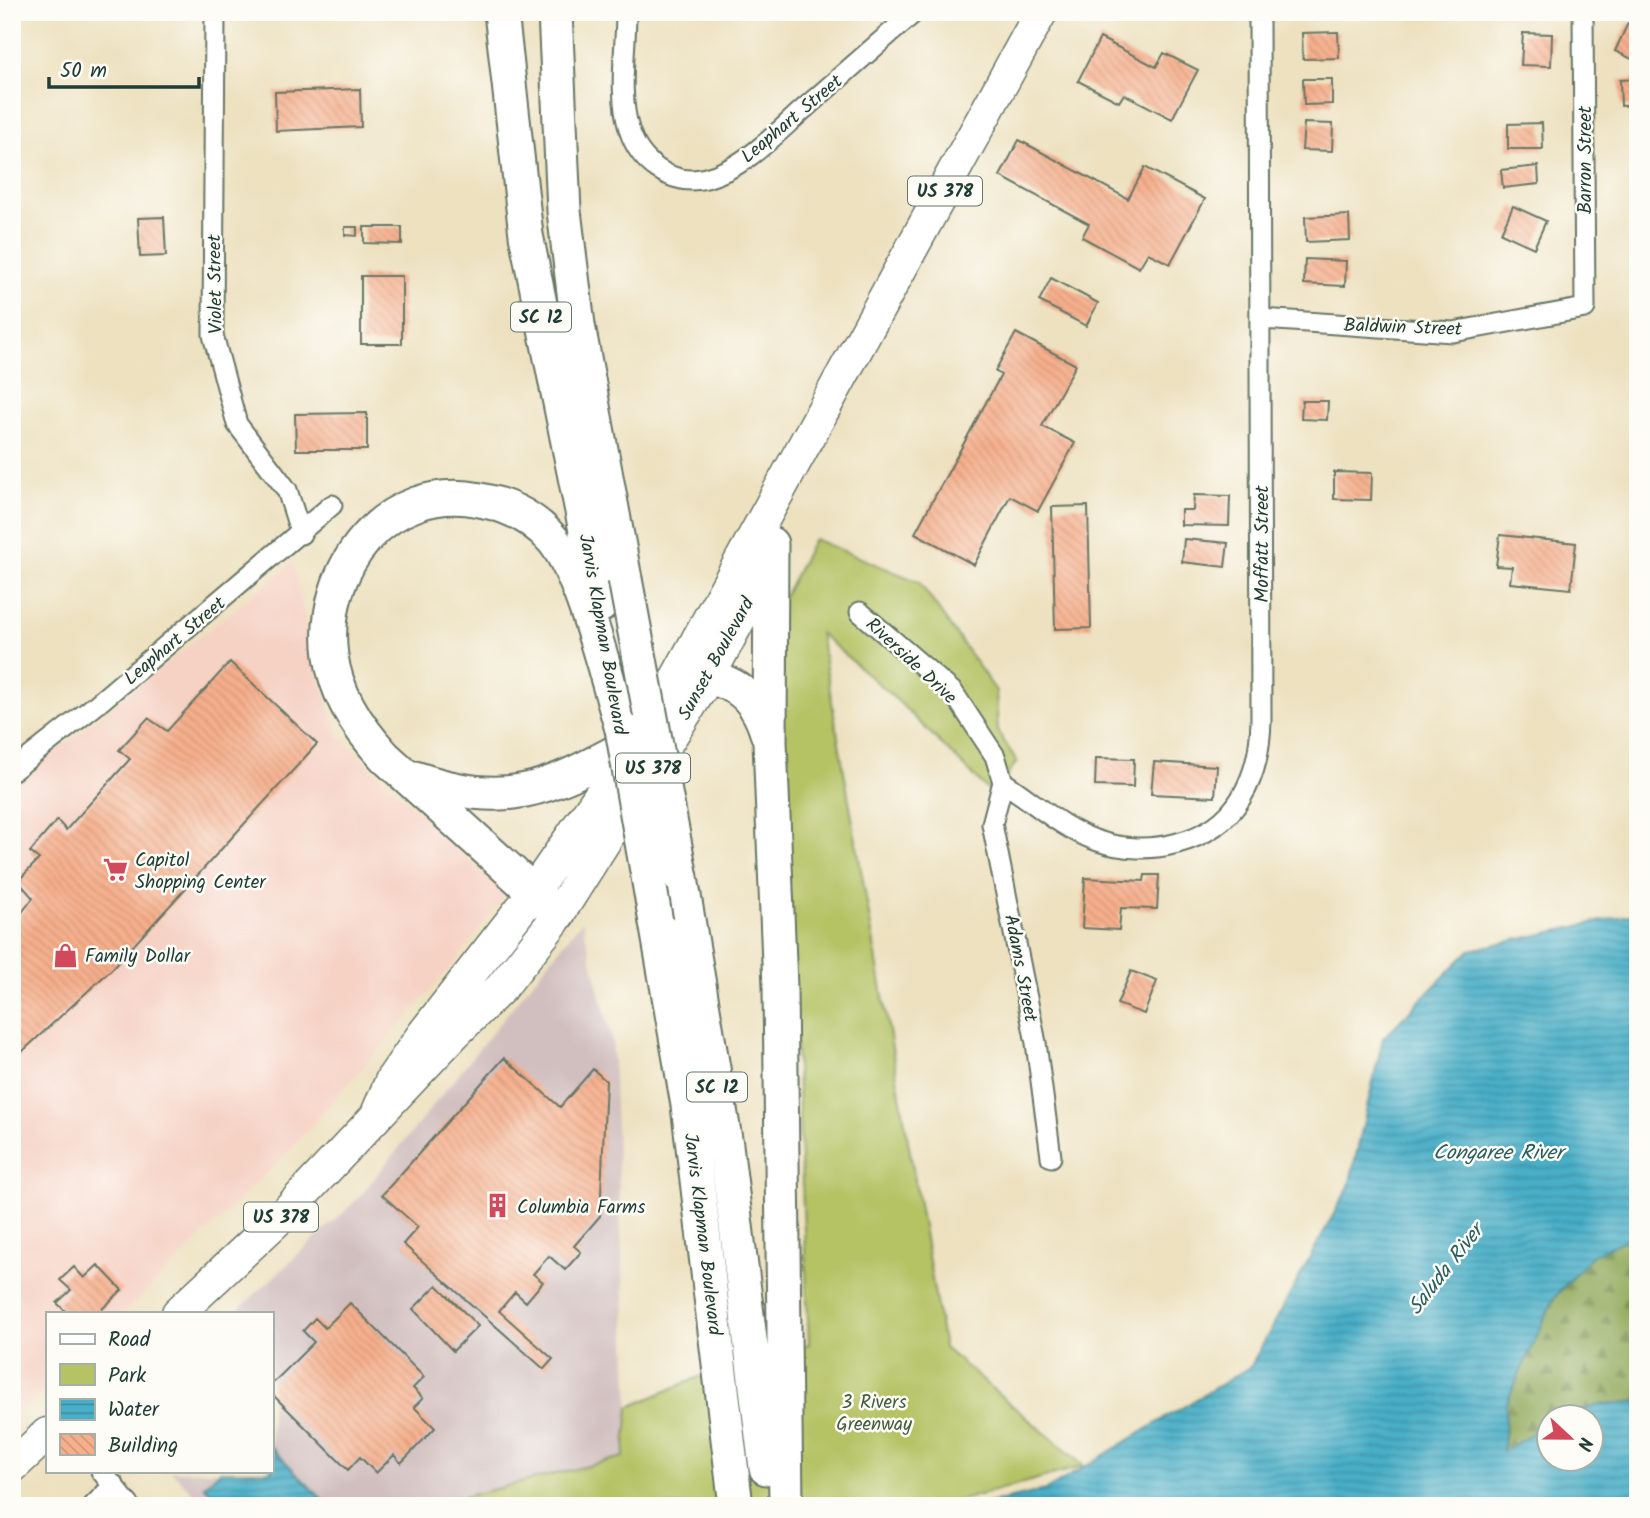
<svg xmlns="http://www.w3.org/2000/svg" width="1650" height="1518" font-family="Kalam,sans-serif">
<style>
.built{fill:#f6d2c5}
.industrial{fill:#d1bfbf}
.forest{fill:url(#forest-firs);stroke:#587347;stroke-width:2}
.green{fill:#b5c365;stroke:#6a804c;stroke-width:2}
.water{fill:url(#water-rules);stroke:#34767e;stroke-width:2}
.building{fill:url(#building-back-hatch)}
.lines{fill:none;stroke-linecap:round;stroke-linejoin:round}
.minor-casing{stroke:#677665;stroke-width:23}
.primary-casing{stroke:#677665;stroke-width:35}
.trunk-casing{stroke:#677665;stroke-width:37}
.minor{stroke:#fff;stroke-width:19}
.primary{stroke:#fff;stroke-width:32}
.trunk{stroke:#fff;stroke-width:33}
.trunk-bridge-casing{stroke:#677665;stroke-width:37;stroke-linecap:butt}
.trunk-bridge{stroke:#fff;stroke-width:33}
.labels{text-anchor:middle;stroke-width:5;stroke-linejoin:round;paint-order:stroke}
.shield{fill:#fdfcf7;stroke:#62766e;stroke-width:2}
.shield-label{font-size:18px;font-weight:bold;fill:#1f3d34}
.street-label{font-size:19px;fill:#1f3d34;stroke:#fdfcf7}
.poi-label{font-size:19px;fill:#1f3d34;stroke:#fdfcf7;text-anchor:start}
.park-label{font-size:19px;fill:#445e40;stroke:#fdfcf7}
.water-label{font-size:21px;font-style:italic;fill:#2c5f60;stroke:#fdfcf7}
</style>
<defs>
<pattern id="forest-firs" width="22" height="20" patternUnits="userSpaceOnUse" patternTransform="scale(1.75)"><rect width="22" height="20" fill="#90a95a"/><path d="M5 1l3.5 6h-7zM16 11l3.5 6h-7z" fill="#758b4b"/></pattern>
<pattern id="water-rules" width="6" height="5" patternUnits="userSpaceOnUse" patternTransform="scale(1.75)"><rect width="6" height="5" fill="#49afc8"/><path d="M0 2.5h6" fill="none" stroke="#3c90a3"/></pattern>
<pattern id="building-back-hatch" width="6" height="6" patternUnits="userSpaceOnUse" patternTransform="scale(1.75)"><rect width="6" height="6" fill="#f6af8b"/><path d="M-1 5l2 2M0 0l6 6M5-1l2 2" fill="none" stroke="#d29779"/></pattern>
</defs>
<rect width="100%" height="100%" fill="#fdfcf7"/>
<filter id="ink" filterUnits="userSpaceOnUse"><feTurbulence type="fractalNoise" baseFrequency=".0143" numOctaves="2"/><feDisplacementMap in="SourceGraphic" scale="14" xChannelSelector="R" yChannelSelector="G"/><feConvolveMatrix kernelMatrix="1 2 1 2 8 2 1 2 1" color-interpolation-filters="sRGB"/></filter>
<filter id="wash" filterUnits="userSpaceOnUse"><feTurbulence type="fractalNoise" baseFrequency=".00686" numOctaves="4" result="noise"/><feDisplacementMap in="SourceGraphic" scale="28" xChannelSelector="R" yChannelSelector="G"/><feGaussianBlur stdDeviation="1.57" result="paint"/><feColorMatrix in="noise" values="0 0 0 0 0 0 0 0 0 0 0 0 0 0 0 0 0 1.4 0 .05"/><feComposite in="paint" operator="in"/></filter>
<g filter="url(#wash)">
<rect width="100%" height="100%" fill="#ede1c0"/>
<path class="built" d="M293 563 313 657 338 736 506 894 456 961 290 1150 124 1313H47V1386L12 1419V786Z"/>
<path class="industrial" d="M582 921 612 1041 629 1407 625 1457 427 1506H206L171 1471H271V1313H235L357 1200Z"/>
<path class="forest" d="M1638 1234V1401L1600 1405 1560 1416H1548V1423L1503 1453 1506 1404 1554 1298 1592 1255Z"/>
<path class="green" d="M814 539 919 582 996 691 998 732 1017 761 994 796 900 703 820 633 944 1348 1084 1466 940 1506H427L624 1457 629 1407 699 1377 809 1344 777 610Z"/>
<path class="water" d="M1638 913V1234L1592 1255 1554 1298 1506 1404 1503 1452 1548 1423V1458H1590V1416H1560L1600 1405 1638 1401V1506H977L1046 1490 1251 1366 1349 1186 1383 1038 1470 950Z
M271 1447 322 1499 315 1506H224L204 1486 220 1471H271Z"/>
<g id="blocks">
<path class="building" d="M1628 23 1638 27V62L1615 51Z
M1338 32 1339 58 1303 59 1302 33Z
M1523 33 1552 34 1551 66 1521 65Z
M1100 38 1156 67 1164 53 1198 70 1172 119 1124 94 1119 102 1078 81Z
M1303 79H1332V104L1304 105Z
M1638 79V105L1621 106 1620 80Z
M360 89 361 127 276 131 275 92Z
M1304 123 1333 124 1332 151 1302 150Z
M1542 123 1543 149H1508V124Z
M1019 140 1128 199 1145 167 1205 199 1170 264 1148 253 1139 268 1082 237 1089 224 1000 176Z
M1538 166 1539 184 1503 188 1501 170Z
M1513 206 1546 221 1534 248 1501 233Z
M1349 215 1350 240 1306 242 1305 217Z
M164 217 166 256 140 257 138 218Z
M345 227H357V236L345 235Z
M364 227H402V244L364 243Z
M1305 259 1346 261 1345 286 1304 284Z
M361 276H402V344H361Z
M1051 278 1098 303 1086 326 1039 301Z
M1016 333 1076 365 1042 426 1075 443 1038 511 1010 496 974 565 915 533 1001 375 995 371Z
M1302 401H1328L1327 420 1301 419Z
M367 413V450H296L295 414Z
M1334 472 1372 473 1371 500 1334 499Z
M1194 495 1230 496 1229 526 1181 525V510H1193Z
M1088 506 1091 628 1055 629 1052 507Z
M1500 535 1576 543 1571 589 1510 583 1512 567 1496 566Z
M1184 539 1228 543 1225 567 1182 562Z
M230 662 317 744 113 968 12 1061V925L33 898 18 881 39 859 30 852 57 820 66 830 130 759 119 750 148 718 167 731Z
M1096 758 1134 759 1133 787 1095 786Z
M1154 762 1217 766 1215 797 1151 794Z
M1145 875H1159L1157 909 1121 908 1119 930 1082 928 1085 878 1144 881Z
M1131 971 1157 981 1144 1014 1117 1004Z
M504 1058 560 1107 593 1069 606 1081 600 1216 574 1246 581 1252 565 1270 549 1256 533 1274 543 1282 526 1302 515 1292 499 1311 553 1359 544 1369 403 1244 418 1227 382 1195Z
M98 1265 122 1290 98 1313H67L57 1303 71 1290 60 1280 74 1267 84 1278Z
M437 1285 478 1326 453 1351 413 1309Z
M350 1303 424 1377 413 1388 423 1398 414 1407 435 1428 401 1463 394 1455 376 1473 360 1457 348 1470 271 1393V1385L314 1342 303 1331 315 1318 325 1328Z"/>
</g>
</g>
<g filter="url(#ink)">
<use href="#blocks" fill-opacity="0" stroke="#677665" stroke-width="2"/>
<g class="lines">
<defs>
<path id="minor" d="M215 12 213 335 237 424 287 490 301 534
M626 12C626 50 618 93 629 129 639 162 671 187 706 178 745 168 776 133 806 107 842 76 878 43 915 12
M1261 319 1453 332 1585 308 1583 12
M860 612 953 692 995 756 1003 782
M12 771 96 705 332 505
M1003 782C1034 802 1062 829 1098 841 1146 858 1214 844 1241 798 1256 773 1260 748 1261 721L1259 12
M1003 782 992 824 1036 1043 1051 1157
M101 1471 130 1506
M93 1506 114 1485"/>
<path id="primary" d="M377 1114 392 1079 424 1033 524 905 659 710 1041 12
M178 1313 286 1212 455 1033 501 988 554 921 709 676 746 607 770 546
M12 1467 47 1434"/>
<path id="trunk" d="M501 12 526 235 601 605
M555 12 564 211 578 325 625 579
M771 544 770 742 780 987 786 1506
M683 670C727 681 753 686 767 733
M415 778C515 812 553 785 640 739
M681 878 726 1145 766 1468
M558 914 385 757C359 729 336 694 331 656 319 569 387 481 480 500 508 505 534 518 553 540 583 576 607 681 622 729
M656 922 688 1105 736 1506"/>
</defs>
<use href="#minor" class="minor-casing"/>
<use href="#primary" class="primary-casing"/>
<use href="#trunk" class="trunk-casing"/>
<use href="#minor" class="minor"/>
<use href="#primary" class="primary"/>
<use href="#trunk" class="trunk"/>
<defs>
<path id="trunk-bridge" d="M625 579 681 878
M622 729 656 922"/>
</defs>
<use href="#trunk-bridge" class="trunk-bridge-casing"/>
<use href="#trunk-bridge" class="trunk-bridge"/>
</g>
</g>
<defs>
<symbol id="supermarket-bare" viewBox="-9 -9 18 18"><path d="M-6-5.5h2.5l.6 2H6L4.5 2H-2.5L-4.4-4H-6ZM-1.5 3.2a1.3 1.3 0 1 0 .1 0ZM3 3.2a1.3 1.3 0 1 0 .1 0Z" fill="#d1495b" stroke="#fdfcf7" stroke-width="2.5" paint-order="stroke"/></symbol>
<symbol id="shop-bare" viewBox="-9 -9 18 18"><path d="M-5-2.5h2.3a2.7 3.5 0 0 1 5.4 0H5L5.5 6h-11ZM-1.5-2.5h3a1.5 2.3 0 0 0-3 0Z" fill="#d1495b" stroke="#fdfcf7" stroke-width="2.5" paint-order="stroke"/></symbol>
<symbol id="building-bare" viewBox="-9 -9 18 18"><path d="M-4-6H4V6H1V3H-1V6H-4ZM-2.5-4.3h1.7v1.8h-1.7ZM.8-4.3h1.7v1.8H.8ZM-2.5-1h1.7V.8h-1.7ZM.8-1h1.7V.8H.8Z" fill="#d1495b" stroke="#fdfcf7" stroke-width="2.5" paint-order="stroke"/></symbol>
</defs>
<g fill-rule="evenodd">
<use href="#supermarket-bare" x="98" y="852" width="35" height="35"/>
<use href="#shop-bare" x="48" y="938" width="35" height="35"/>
<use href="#building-bare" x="480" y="1188" width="35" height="35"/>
</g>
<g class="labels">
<g class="shield">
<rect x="908" y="176.5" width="74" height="29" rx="5"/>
<rect x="511" y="302.5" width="60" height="29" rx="5"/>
<rect x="616" y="753.5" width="74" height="29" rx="5"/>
<rect x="687" y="1072.5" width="60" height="29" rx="5"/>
<rect x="244" y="1202.5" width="74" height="29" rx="5"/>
</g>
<g class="shield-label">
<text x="945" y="197">US 378</text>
<text x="541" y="323">SC 12</text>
<text x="653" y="774">US 378</text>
<text x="717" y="1093">SC 12</text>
<text x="281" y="1223">US 378</text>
</g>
<g class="street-label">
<text transform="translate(791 118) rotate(-40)" y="7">Leaphart Street</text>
<text transform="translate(1584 160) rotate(-90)" y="7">Barron Street</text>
<text transform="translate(214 284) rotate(-91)" y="7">Violet Street</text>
<text transform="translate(1403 326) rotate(2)" y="7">Baldwin Street</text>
<text transform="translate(1261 544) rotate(-90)" y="7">Moffatt Street</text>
<text transform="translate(604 634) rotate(80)" y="7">Jarvis Klapman Boulevard</text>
<text transform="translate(174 640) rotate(-40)" y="7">Leaphart Street</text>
<text transform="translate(715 658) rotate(-61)" y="7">Sunset Boulevard</text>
<text transform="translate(912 660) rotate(43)" y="7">Riverside Drive</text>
<text transform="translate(1022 968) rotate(79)" y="7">Adams Street</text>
<text transform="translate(704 1234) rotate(83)" y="7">Jarvis Klapman Boulevard</text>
</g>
<g class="poi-label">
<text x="135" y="866">Capitol<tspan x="135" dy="22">Shopping Center</tspan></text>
<text x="85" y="962">Family Dollar</text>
<text x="517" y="1213">Columbia Farms</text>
</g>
<g class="park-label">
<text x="874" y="1408">3 Rivers<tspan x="874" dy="22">Greenway</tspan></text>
</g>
<g class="water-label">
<text x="1498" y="1159">Congaree River</text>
<text transform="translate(1445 1269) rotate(-52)" y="7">Saluda River</text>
</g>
</g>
<rect width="1650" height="1518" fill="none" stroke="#fdfcf7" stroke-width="42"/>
<rect x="46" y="1312" width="228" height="161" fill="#fdfcf7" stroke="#a4b0a9" stroke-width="2"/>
<rect x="60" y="1334" width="35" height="10" fill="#ffffff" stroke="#a4b0a9" stroke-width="2"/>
<text x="108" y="1346" font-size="21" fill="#1f3d34">Road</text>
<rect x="60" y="1364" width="35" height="21" fill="#b5c365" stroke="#a4b0a9" stroke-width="2"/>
<text x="108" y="1382" font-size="21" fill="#1f3d34">Park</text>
<rect x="60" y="1399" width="35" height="21" fill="url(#water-rules)" stroke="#a4b0a9" stroke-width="2"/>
<text x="108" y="1416" font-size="21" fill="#1f3d34">Water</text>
<rect x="60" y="1434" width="35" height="21" fill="url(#building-back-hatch)" stroke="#a4b0a9" stroke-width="2"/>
<text x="108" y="1452" font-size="21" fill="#1f3d34">Building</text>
<g transform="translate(1570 1438) rotate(112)"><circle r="33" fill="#fdfcf7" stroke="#a4b0a9" stroke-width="2"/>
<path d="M0-5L12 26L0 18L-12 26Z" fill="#d1495b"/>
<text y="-10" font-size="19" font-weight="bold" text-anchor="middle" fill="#1f3d34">N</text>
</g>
<path d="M49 77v10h150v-10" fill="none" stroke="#1f3d34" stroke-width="3.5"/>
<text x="60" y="77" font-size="21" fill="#1f3d34" stroke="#fdfcf7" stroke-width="5" paint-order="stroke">50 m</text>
</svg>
